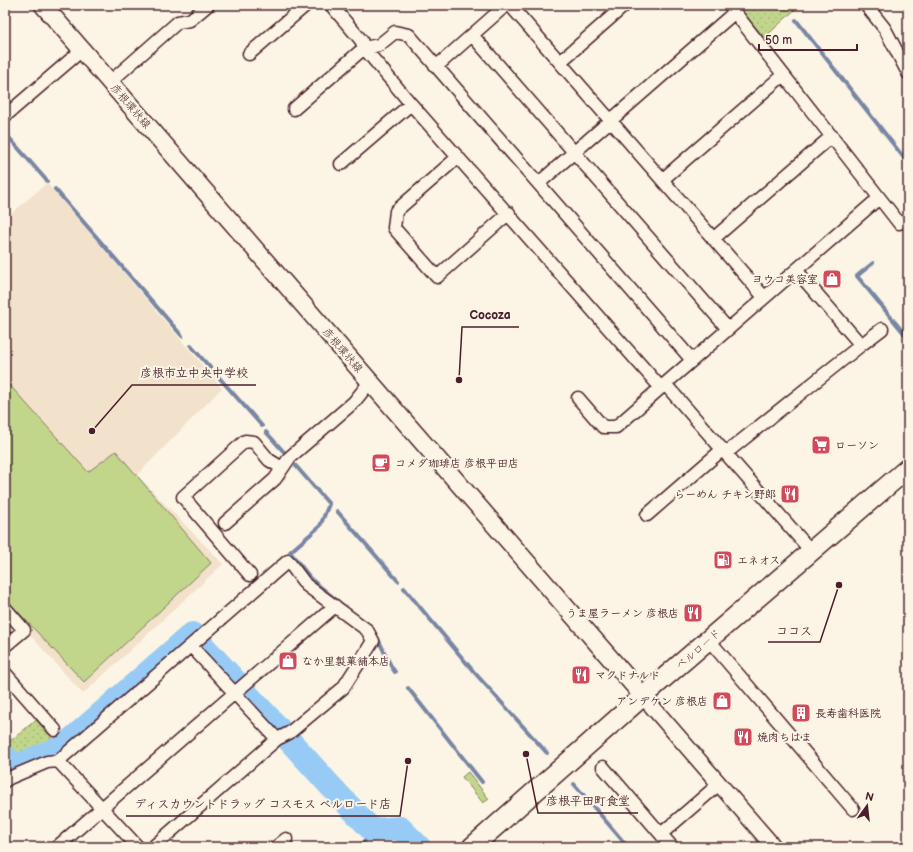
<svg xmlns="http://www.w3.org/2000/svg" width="913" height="852" font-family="'Balsamiq Sans','Klee One',sans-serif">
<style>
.built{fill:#f2e1cb}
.grass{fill:#c1d68b;stroke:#867a5b}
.park{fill:url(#park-dots);stroke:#867a5b}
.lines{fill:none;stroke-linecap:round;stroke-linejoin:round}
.stream{stroke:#7886a4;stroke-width:4}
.river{stroke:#97cbf5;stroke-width:24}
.minor-casing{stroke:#4a1f2b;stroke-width:15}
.tertiary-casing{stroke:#4a1f2b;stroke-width:18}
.secondary-casing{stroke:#4a1f2b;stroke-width:20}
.primary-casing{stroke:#4a1f2b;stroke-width:22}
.minor{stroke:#fcf5e5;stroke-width:12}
.tertiary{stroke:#fcf5e5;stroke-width:15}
.secondary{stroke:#fcf5e5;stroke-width:17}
.primary{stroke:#fcf5e5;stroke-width:19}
.labels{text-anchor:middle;stroke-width:4;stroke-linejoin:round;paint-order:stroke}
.street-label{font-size:11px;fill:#4a1f2b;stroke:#fcf5e5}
.poi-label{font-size:11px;font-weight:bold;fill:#4a1f2b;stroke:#fcf5e5;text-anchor:start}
.leader{fill:none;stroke:#4a1f2b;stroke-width:1.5}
.callout-dot{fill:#4a1f2b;stroke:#fcf5e5;stroke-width:1.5}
.callout-label{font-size:12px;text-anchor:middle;font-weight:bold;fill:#4a1f2b;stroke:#fcf5e5;stroke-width:4;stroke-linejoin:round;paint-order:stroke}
</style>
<defs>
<pattern id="park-dots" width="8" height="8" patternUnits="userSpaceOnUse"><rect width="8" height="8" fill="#c1d68b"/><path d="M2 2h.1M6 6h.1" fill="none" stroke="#a7b778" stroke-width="1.8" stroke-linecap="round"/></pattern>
</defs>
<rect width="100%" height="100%" fill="#fcf5e5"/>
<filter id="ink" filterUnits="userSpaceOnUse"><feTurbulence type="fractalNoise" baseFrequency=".025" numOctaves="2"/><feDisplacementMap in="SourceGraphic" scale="8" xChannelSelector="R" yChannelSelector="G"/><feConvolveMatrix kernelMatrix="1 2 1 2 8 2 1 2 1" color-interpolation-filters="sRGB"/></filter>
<g filter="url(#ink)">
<path class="built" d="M47 183 222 388 137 475 223 564 83 694 5 607V219Z"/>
<path class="grass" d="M5 380 88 472 116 451 211 563 84 682 5 598Z
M468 772 489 799 483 803 462 777Z"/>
<path class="park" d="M738 5H800L764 38Z
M36 720 55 741 17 757 10 755 5 749V745Z"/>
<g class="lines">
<path class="stream" d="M796 20 908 163
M5 133 47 181
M55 189 182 336
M873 263 857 276 908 338
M191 346 262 426
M266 432 284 452
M295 465 329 504 320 526 290 552 312 580 345 607
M337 511 398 581
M404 588 474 672 547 753
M375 634C383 646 386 660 395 672
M408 688 482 782
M574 784 628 847
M360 847 368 836 369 827"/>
<path class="river" d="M202 645 238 684
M244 691 281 731
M288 739 335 791 372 830 400 828 419 847
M5 757 12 764 16 766 64 746 192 634 195 637"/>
<defs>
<path id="minor" d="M331 5 361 40 364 48 411 104 661 388
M510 5 764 297
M729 5 899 223
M866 5 885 29 908 73
M472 35 728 329
M249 54 306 5
M560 62 625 5
M437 66 506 5
M110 82 178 22 190 20 208 5
M294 109 364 48 379 45 395 32 409 35 692 360
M5 116 82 50
M458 157 396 211 394 228 437 277 509 213
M341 164 411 104
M662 180 783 75
M539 183 735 12
M713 239 832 136
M861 345 882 329
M578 398 603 427H616L665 384
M726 453 861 345 796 270
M647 515 723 449
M225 523 275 479 290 457 354 402 370 382
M811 551 665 384 879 198
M250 575 183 497 245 441 254 442 269 460 282 468
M5 608 24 630 5 646
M708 639 853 809
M191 646 277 739
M5 673 55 730
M58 761 138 847
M603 767 672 847
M5 781 9 778 47 762 58 761 288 561 306 585 367 630 373 641 343 688 289 733 277 739 153 847
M661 834 719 784
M57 847 335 606
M276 847 286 839"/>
<path id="tertiary" d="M643 696 774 847"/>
<path id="secondary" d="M43 5 643 696"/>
<path id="primary" d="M472 847 643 696 908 468"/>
</defs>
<use href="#minor" class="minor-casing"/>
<use href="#tertiary" class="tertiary-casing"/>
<use href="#secondary" class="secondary-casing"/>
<use href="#primary" class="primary-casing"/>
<use href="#minor" class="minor"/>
<use href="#tertiary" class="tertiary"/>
<use href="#secondary" class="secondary"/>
<use href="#primary" class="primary"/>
</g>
</g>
<defs>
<symbol id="shop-square" viewBox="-11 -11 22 22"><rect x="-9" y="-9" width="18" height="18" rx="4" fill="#d1495b" stroke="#fcf5e5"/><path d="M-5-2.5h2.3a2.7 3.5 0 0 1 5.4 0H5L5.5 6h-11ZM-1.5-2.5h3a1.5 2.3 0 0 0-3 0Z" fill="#fff"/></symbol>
<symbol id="supermarket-square" viewBox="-11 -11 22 22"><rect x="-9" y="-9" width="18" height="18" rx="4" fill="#d1495b" stroke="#fcf5e5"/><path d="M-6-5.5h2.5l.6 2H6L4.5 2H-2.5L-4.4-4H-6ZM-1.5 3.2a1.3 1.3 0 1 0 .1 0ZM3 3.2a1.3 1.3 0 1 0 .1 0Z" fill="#fff"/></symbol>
<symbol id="cafe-square" viewBox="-11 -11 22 22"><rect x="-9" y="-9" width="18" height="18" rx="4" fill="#d1495b" stroke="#fcf5e5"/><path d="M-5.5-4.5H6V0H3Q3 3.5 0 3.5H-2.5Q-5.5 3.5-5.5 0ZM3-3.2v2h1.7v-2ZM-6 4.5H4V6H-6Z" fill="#fff"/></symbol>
<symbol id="restaurant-square" viewBox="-11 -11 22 22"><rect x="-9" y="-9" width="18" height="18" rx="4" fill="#d1495b" stroke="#fcf5e5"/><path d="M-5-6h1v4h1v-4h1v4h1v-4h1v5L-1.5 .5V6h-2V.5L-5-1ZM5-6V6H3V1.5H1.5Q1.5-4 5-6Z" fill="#fff"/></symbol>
<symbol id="fuel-square" viewBox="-11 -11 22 22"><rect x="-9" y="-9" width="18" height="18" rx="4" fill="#d1495b" stroke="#fcf5e5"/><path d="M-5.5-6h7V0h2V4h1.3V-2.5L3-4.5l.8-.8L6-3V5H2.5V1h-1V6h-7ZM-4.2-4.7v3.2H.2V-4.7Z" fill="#fff"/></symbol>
<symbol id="building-square" viewBox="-11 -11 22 22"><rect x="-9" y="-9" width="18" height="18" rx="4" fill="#d1495b" stroke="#fcf5e5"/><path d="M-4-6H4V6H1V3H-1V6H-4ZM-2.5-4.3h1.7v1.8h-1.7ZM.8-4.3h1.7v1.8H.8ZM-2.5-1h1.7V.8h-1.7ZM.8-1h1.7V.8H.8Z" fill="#fff"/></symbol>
</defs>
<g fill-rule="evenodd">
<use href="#shop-square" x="821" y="268" width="22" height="22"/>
<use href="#supermarket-square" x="810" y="434" width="22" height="22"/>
<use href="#cafe-square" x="370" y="452" width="22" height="22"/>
<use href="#restaurant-square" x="779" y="483" width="22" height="22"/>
<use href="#fuel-square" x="712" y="549" width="22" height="22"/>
<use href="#restaurant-square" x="682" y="602" width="22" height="22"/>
<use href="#shop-square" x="277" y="650" width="22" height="22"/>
<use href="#restaurant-square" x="570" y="664" width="22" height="22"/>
<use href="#shop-square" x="711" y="690" width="22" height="22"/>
<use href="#building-square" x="790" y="702" width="22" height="22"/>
<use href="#restaurant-square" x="732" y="726" width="22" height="22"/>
</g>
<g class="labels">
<g class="street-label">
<text transform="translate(131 106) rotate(49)" y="4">彦根環状線</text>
<text transform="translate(343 350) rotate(49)" y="4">彦根環状線</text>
<text transform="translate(698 649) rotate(-41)" y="4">ベルロード</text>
</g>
<g class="poi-label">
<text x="818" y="283" text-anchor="end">ヨウコ美容室</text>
<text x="835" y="449">ローソン</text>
<text x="395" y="467">コメダ珈琲店 彦根平田店</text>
<text x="776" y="498" text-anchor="end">らーめん チキン野郎</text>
<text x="737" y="564">エネオス</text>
<text x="679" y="617" text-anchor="end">うま屋ラーメン 彦根店</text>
<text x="302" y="665">なか里製菓舗本店</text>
<text x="595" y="679">マクドナルド</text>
<text x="708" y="705" text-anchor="end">アンデケン 彦根店</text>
<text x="815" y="717">長寿歯科医院</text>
<text x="757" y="741">焼肉ちはま</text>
</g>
</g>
<path class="leader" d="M459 380L462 327H519M92 431L132 385H256M839 585L820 642H768M526 754L538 813H638M408 761L400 816H126"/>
<g class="callout-dot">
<circle cx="459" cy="380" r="4"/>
<circle cx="92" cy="431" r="4"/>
<circle cx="839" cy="585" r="4"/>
<circle cx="526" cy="754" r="4"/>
<circle cx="408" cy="761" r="4"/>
</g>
<g class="callout-label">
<text x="490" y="319">Cocoza</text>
<text x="194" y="377">彦根市立中央中学校</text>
<text x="794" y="635">ココス</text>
<text x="588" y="805">彦根平田町食堂</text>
<text x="263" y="808">ディスカウントドラッグ コスモス ベルロード店</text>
</g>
<rect width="913" height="852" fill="none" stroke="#fcf5e5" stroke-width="20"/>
<rect x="10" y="10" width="893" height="832" fill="none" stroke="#4a1f2b" stroke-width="1.5" filter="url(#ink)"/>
<g transform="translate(867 806) rotate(15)" stroke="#fcf5e5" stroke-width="3" paint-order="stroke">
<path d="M0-3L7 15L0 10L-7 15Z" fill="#4a1f2b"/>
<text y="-6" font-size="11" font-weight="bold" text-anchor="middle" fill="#4a1f2b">N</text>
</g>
<path d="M759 44v6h98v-6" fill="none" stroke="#4a1f2b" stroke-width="2"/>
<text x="765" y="44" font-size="12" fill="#4a1f2b" stroke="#fcf5e5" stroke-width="3" paint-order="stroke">50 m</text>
</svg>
